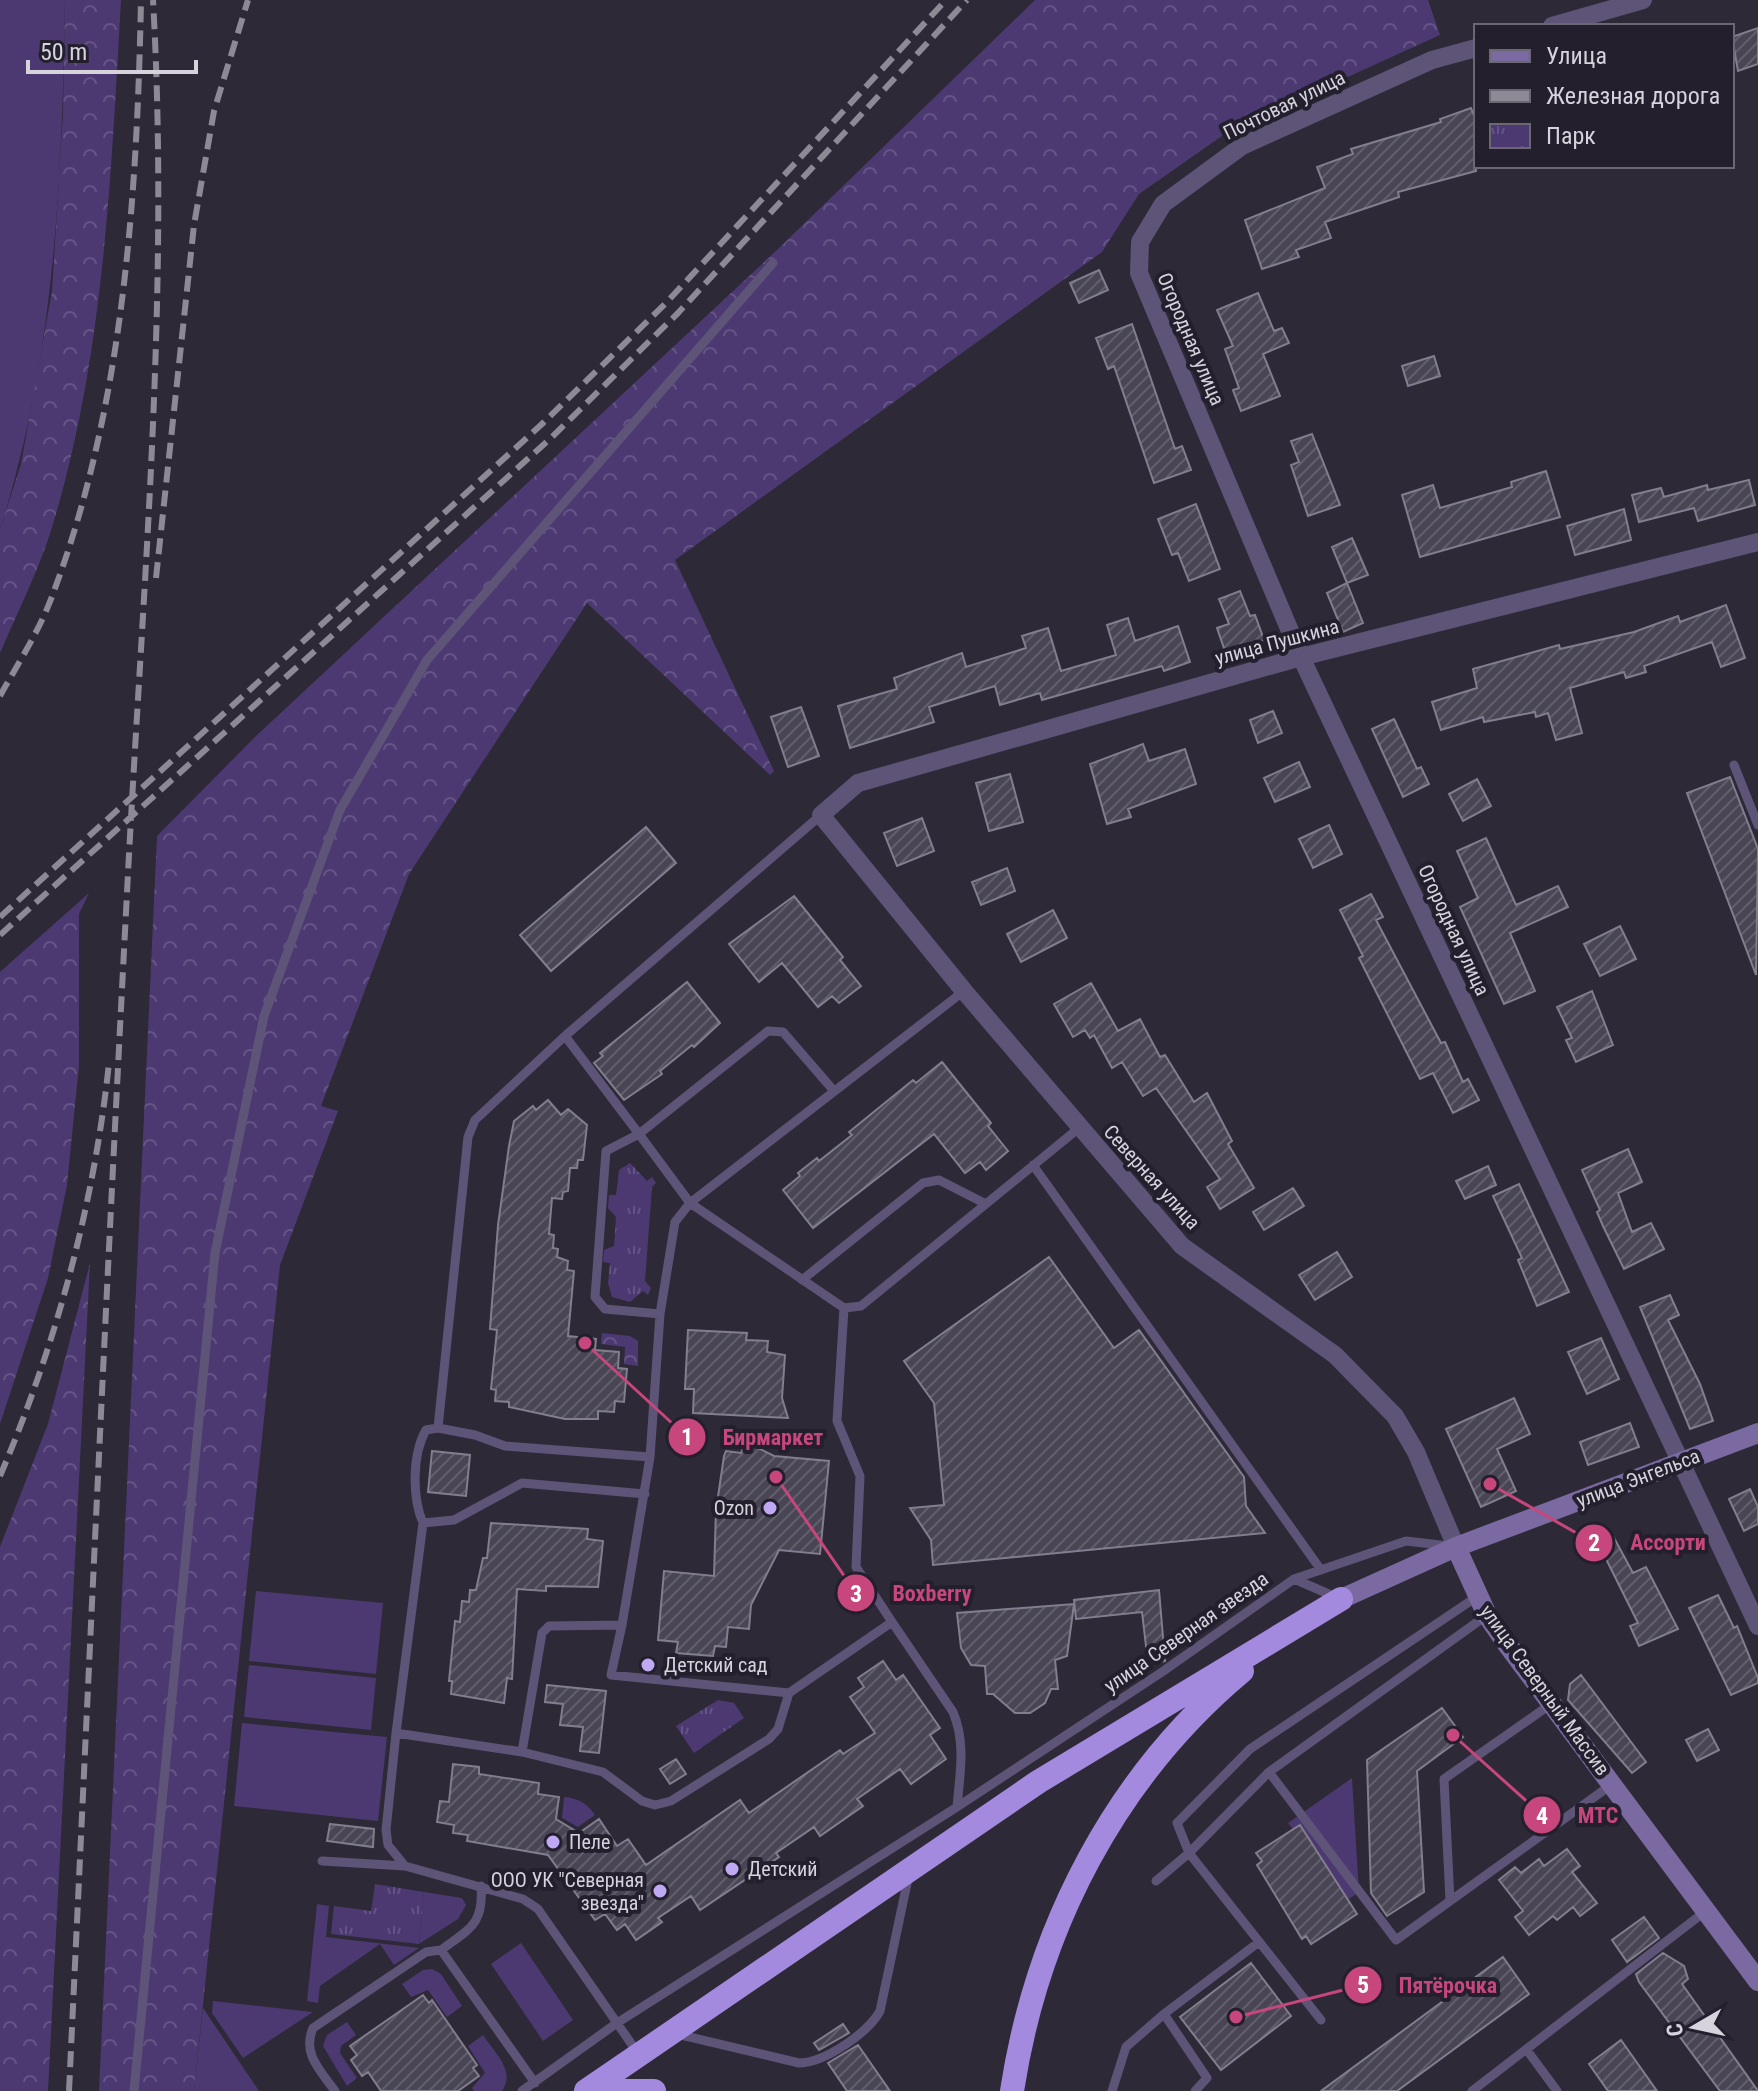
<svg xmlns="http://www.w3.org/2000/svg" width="1758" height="2091" font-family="'Roboto Condensed',sans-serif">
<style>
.grass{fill:#4c3972}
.forest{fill:url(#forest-crowns)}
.park{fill:url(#park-tufts)}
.building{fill:url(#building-hatch);stroke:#827e8f;stroke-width:2}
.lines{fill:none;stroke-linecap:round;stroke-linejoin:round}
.lane{stroke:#5e5477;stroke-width:9}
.street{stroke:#5e5477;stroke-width:18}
.secondary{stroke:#7b6aa1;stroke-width:20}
.highway{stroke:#a48adf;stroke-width:24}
.rail{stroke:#8d8a95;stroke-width:6;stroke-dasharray:16 8;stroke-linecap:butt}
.poi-dot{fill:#bfa9f4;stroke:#231f2d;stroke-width:3}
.labels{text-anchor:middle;stroke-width:8;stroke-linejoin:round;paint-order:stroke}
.street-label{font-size:20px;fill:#d6d3dd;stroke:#231f2d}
.poi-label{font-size:20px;fill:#d6d3dd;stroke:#231f2d;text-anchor:start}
.leader{fill:none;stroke:#c7477c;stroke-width:3}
.callout-dot{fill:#c7477c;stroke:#231f2d;stroke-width:3}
.mark-label{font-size:24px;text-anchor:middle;font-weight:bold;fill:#fff}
.callout-label{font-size:22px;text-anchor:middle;font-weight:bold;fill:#c7477c;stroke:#231f2d;stroke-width:8;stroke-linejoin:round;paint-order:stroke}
</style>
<defs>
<pattern id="forest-crowns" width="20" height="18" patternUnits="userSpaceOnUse" patternTransform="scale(2)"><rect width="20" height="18" fill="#4c3972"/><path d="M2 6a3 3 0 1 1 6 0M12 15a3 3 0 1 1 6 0" fill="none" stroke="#655586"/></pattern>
<pattern id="park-tufts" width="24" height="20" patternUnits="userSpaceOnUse" patternTransform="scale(2)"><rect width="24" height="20" fill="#4c3972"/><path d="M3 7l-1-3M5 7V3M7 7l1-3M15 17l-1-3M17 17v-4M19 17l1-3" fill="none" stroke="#655586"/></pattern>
<pattern id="building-hatch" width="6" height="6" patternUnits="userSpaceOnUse" patternTransform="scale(2)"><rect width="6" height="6" fill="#494554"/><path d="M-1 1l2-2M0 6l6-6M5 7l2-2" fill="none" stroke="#625f6c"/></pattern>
</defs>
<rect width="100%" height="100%" fill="#2d2937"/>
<path class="grass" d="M0 0H65C62 179 55 358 0 529Z
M256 1591 383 1603 376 1674 249 1661Z
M249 1665 376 1678 371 1730 244 1717Z
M242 1723 387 1737 378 1821 234 1806Z
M1352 1778 1359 1892 1349 1899 1288 1823Z
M564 1797C578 1798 588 1804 595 1815L578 1827 562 1818Z
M424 1892 462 1898 466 1905 458 1919 419 1944Z
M317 1904 329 1906 326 1937 419 1948 394 1965 380 1944 320 1986 318 2003 307 2001Z
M521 1943 573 2020 543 2041 491 1964Z
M432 1969 441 1974 462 2006 447 2017 428 1990 411 1997 402 1984 423 1970Z
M213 2001 313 2012 243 2058 212 2013Z
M203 2008 259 2091H194Z
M347 2022 356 2035 341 2046 340 2053 357 2078 347 2086 323 2046 327 2035Z
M483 2035C495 2053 516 2071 502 2091H474L472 2088 485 2073 468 2046Z"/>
<path class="forest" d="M65 0H121C111 175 104 355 53 524 40 568 18 611 0 653V529L21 464 52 291 63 113Z
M1035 0H1428L1440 35 1229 131 1139 194 1102 252 675 560 774 771 770 775 587 603 409 874 321 1106 338 1111 280 1265 194 2091H99L157 836 255 737 777 250Z
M89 893 79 914V1065L67 1185 48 1278 0 1424V972Z
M90 1263 48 2091H0V1547L48 1424Z
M602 1333 630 1336 638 1341V1366L624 1364 625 1347 601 1344Z"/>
<path class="park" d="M630 1163 647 1181 652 1177 656 1183 652 1187 645 1281 651 1288 648 1295 643 1291 630 1302 612 1297 608 1283 610 1263 603 1262 604 1250 614 1246 616 1217 608 1208 609 1195H616L619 1170Z
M718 1700 734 1703 744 1718 694 1753 676 1726Z
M375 1884 424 1892 419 1944 331 1934 334 1906 371 1911Z"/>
<path class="building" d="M1758 28V64L1738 71 1732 37Z
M1471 108 1476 121V171L1398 192 1399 197 1325 222 1331 238 1296 250 1299 257 1262 269 1245 220 1325 188 1317 167 1353 154 1351 149 1441 122 1440 119Z
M1099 270 1108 290 1079 303 1070 283Z
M1258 293 1274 331 1282 328 1289 343 1263 354 1280 396 1241 411 1233 390 1239 388 1225 349 1233 346 1217 310Z
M1132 324 1175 449 1182 446 1191 470 1154 483 1114 366 1108 369 1096 338Z
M1434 356 1440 376 1408 386 1402 366Z
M1312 434 1340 505 1308 516 1291 465 1299 462 1291 441Z
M1546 471 1560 517 1420 557 1402 495 1433 485 1440 508 1512 487 1511 482Z
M1749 480 1755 505 1698 521 1694 508 1639 522 1632 495 1661 488 1664 497 1707 485 1708 490Z
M1196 504 1220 569 1189 581 1178 553 1172 555 1158 519Z
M1624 509 1631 540 1575 555 1567 526Z
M1352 538 1368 575 1347 583 1332 547Z
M1347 583 1363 623 1343 632 1327 593Z
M1240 591 1250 616 1255 615 1264 640 1226 654 1217 628 1229 624 1219 599Z
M1726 605 1745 658 1721 667 1712 642 1644 666 1646 672 1626 678 1624 672 1570 688 1582 733 1556 740 1548 713 1536 717 1535 712 1484 722 1483 717 1441 730 1432 702 1477 688 1473 669 1559 645 1560 649 1634 632 1678 616 1680 622Z
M1128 618 1135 641 1178 626 1190 662 1164 671 1162 666 1042 700 1040 693 1000 705 995 686 929 707 934 722 850 748 838 706 897 689 894 678 962 653 966 667 1026 648 1022 636 1048 628 1061 671 1116 655 1107 625Z
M801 707 819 756 788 767 771 717Z
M1273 711 1282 733 1258 743 1250 720Z
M1394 719 1417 769 1421 767 1429 784 1403 797 1372 729Z
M1143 744 1149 761 1185 749 1196 784 1128 809 1131 817 1107 824 1090 764Z
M1299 762 1310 787 1275 802 1264 778Z
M1010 774 1023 822 989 831 976 783Z
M1730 777 1758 849 1756 975 1687 793Z
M1477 779 1491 806 1463 821 1449 794Z
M922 818 934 851 897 866 884 833Z
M1329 825 1342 854 1313 868 1299 839Z
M646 827 676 863 551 971 520 935Z
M1486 838 1516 905 1558 886 1568 907 1510 933 1535 991 1504 1004 1460 907 1478 898 1457 851Z
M1007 868 1015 891 981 905 972 882Z
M1371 894 1383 917 1376 920 1441 1043 1445 1042 1463 1082 1468 1079 1479 1100 1453 1113 1433 1073 1420 1079 1359 958 1363 956 1340 910Z
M794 896 843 957 840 960 861 986 839 1003 832 996 818 1007 782 963 759 982 729 944Z
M1053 910 1067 938 1021 962 1007 934Z
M1620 926 1636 959 1600 976 1584 944Z
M687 982 720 1023 694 1047 692 1045 660 1071 662 1074 624 1100 594 1063 603 1056 600 1053Z
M1091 983 1118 1031 1140 1019 1160 1057 1165 1055 1194 1102 1207 1093 1232 1141 1228 1144 1254 1188 1220 1209 1207 1187 1220 1179 1156 1088 1143 1096 1122 1062 1112 1068 1094 1035 1090 1038 1085 1030 1073 1037 1054 1004Z
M1592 991 1613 1045 1576 1062 1566 1040 1572 1038 1557 1007Z
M942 1062 991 1123 988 1126 1008 1151 986 1170 980 1162 965 1173 934 1134 813 1228 783 1190 800 1176 798 1173 817 1158 819 1161 852 1135 849 1132 913 1080 916 1083Z
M548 1100 561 1115 568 1109 587 1125 583 1160H578L577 1168H570L568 1191 563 1192 562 1199 552 1198 549 1234 554 1235 553 1248 558 1249 557 1257 568 1261 567 1270 574 1271 568 1336 596 1339 595 1350 619 1352 618 1368 627 1369 624 1402 615 1401 614 1412 598 1411V1419H565L509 1407V1402L495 1401 496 1390 491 1389 497 1330 490 1329 498 1225 509 1146 514 1121 533 1106 536 1110Z
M1628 1149 1642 1182 1618 1193 1632 1232 1651 1223 1664 1249 1624 1269 1603 1226 1597 1212 1600 1210 1582 1170Z
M1488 1166 1496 1185 1465 1199 1456 1181Z
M1519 1184 1569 1292 1537 1306 1518 1260 1522 1258 1493 1196Z
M1293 1188 1304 1206 1264 1230 1253 1212Z
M1337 1252 1352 1277 1315 1300 1299 1275Z
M1049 1257 1114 1348 1139 1330 1244 1477 1246 1506 1265 1533 933 1565 931 1540 910 1508 944 1505 934 1403 904 1361Z
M1670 1295 1679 1315 1668 1320 1700 1384 1713 1421 1690 1429 1640 1307Z
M688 1330 747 1333 746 1340 768 1341 767 1352 785 1355 782 1398 788 1418 693 1413 694 1389H685Z
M1601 1338 1619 1379 1587 1394 1568 1352Z
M1514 1398 1530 1434 1497 1449 1516 1491 1481 1507 1446 1429Z
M1630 1423 1639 1447 1588 1465 1580 1442Z
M746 1442 774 1456 829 1461 820 1554 779 1550 751 1605 749 1629 728 1627 726 1647 715 1646 713 1656 676 1653 678 1642 658 1640 664 1571 714 1576 716 1510 724 1456 726 1451 741 1453Z
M432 1451 470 1455 466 1496 428 1492Z
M1750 1489 1758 1507V1524L1744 1531 1729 1499Z
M491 1523 588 1529 587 1539 603 1541 598 1587 546 1586V1591L517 1589 512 1679 507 1678 504 1703 451 1694 452 1681H449L455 1621 460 1622 462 1601 469 1602 470 1590H476L483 1558H487Z
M1613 1536 1633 1573 1646 1567 1678 1629 1639 1646 1630 1626 1638 1623 1598 1543Z
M1159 1590 1165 1661 1148 1663 1142 1612 1076 1619 1074 1600Z
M1718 1595 1734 1628 1737 1626 1758 1678V1683L1731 1695 1689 1608Z
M1074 1604 1067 1656 1055 1660 1058 1689H1051L1045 1703 1030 1713H1015L993 1694H987L985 1666 971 1665 961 1648 957 1613Z
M883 1661 896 1680 903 1675 940 1728 930 1735 946 1759 911 1784 900 1769 857 1799 863 1806 820 1836 814 1827 776 1853 779 1857 700 1910 691 1896 658 1918 662 1922 636 1940 625 1924 617 1930 605 1914 595 1920 548 1855 467 1841 468 1835 453 1833 454 1825 437 1822 440 1801 449 1802 453 1764 479 1767V1774L539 1783 538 1794 559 1797 556 1819 579 1833 599 1819 617 1846 628 1839 646 1865 740 1800 749 1813 840 1750 843 1754 875 1733 850 1697 864 1687 858 1678Z
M1581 1675 1646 1762 1632 1773 1568 1700 1570 1684Z
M547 1685 606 1691 599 1753 580 1751 583 1727 560 1725 563 1704 545 1702Z
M1442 1708 1463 1737 1417 1771 1424 1892 1387 1916 1371 1893 1367 1760Z
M1708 1729 1719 1750 1697 1761 1686 1740Z
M676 1759 686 1774 670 1784 660 1769Z
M330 1824 374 1829 373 1847 327 1841Z
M1300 1825 1357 1914 1311 1944 1306 1936 1302 1939 1257 1865 1262 1861 1256 1853Z
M1567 1849 1580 1866 1572 1872 1597 1903 1580 1916 1573 1907 1557 1920 1553 1916 1529 1935 1515 1917 1523 1911 1499 1880 1515 1867 1521 1873 1539 1859 1544 1866Z
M1644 1917 1659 1938 1627 1962 1612 1940Z
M1663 1953 1684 1966 1688 1979 1682 1984 1758 2091H1720L1639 1982 1636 1974Z
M1503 1957 1529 1994 1397 2091H1321Z
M1251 1963 1291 2016 1221 2070 1180 2017Z
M423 1995 429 2003 432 2000 477 2065 473 2068 479 2076 458 2091H381L368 2072 362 2076 351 2060 357 2055 350 2046Z
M843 2024 849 2033 819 2050 814 2043Z
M1621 2040 1657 2091H1608L1589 2064Z
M858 2045 890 2091H847L828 2063Z"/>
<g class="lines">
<path class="lane" d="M1734 765 1758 825
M964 991 690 1203 844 1308 861 1306 1079 1128
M565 1036 821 815
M1033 1165 1321 1570
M802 1280 923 1183 939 1180 986 1204
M844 1308 837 1421 860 1476 856 1567 892 1622
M660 1314 675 1222 690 1203 639 1134 768 1031 783 1032 834 1091
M438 1428 475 1435 505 1446 650 1457
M423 1523 454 1520 522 1483 645 1494
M1294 1579 1338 1598
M622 1625 611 1675 789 1693
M396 1733 423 1523C412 1498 412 1454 426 1430L438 1428 468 1137 475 1120 565 1036 639 1134 606 1151 595 1297 605 1309 660 1314 650 1457 622 1625 549 1626 542 1633 522 1752
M1269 1772 1396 1940 1611 1785
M957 1807C960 1773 966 1743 953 1712L892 1622 789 1693 778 1729 769 1739 671 1801 655 1805 642 1801 603 1772 522 1752 396 1733 386 1830 388 1845 405 1866 523 1899 538 1909 617 2023 957 1807 1162 1672 1294 1579 1406 1541 1449 1546
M322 1861 405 1866
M1156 1881 1189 1853 1177 1823 1250 1749 1478 1596
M1450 1901 1444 1779 1551 1704
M441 1950C469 1929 484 1925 481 1886
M1321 2020 1189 1853 1269 1772 1487 1615
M677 2034 799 2063C824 2063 868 2033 880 2011L909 1874
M1526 2049 1557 2091
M134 2091 215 1253 264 1016 340 810 427 660 773 263
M335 2091C320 2070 302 2054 313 2028L426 1952 441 1950 535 2083
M522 2091 617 2023 637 2052
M1112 2091 1126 2047 1164 2014
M1195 2091 1207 2078 1164 2014 1259 1942
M1472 2091 1707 1910"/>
<path class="street" d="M1552 26 1643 0
M1476 48 1432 60 1242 146 1163 204 1140 242 1139 273 1301 657 1758 1626
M1456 1547 1416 1452 1395 1416 1335 1355 1182 1246 964 991 821 815 858 783 1301 657 1758 542"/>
<path class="secondary" d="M1456 1547 1487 1615 1504 1640 1758 1981
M1341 1599 1456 1547 1758 1433"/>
<path class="highway" d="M586 2091 1038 1782 1341 1599
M603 2091H654
M1012 2091C1037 1928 1115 1777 1242 1671"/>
<path class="rail" d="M156 578 194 225 214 111 248 0
M0 696C17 665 38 633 51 599 123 411 137 200 141 0
M0 917 542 424 666 303 946 0
M0 935 552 437 678 313 967 0
M0 1476C56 1345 94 1205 109 1063
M69 2091C88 1692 106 1292 127 893 142 595 170 298 153 0"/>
</g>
<g class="poi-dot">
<circle cx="770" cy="1508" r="8"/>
<circle cx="648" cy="1665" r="8"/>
<circle cx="553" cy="1842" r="8"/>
<circle cx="732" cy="1869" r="8"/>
<circle cx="660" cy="1891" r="8"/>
</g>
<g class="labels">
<g class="street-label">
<text transform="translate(1284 105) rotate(-26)" y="7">Почтовая улица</text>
<text transform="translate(1191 339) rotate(67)" y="7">Огородная улица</text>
<text transform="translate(1277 642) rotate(-15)" y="7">улица Пушкина</text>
<text transform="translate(1454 930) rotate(65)" y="7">Огородная улица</text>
<text transform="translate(1152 1177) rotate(48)" y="7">Северная улица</text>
<text transform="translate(1638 1478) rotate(-21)" y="7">улица Энгельса</text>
<text transform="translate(1186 1632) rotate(-35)" y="7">улица Северная звезда</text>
<text transform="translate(1545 1690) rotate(54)" y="7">улица Северный Массив</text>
</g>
<g class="poi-label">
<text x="754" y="1515" text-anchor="end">Ozon</text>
<text x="664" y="1672">Детский сад</text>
<text x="569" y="1849">Пеле</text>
<text x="748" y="1876">Детский</text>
<text x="644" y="1887" text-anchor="end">ООО УК "Северная<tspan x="644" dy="23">звезда"</tspan></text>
</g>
</g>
<path class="leader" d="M585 1343L687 1437M1490 1484L1594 1543M776 1477L856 1593M1453 1735L1542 1815M1236 2017L1363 1985"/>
<g class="callout-dot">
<circle cx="585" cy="1343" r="8"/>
<circle cx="1490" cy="1484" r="8"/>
<circle cx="776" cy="1477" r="8"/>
<circle cx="1453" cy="1735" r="8"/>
<circle cx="1236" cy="2017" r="8"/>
<circle cx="687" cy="1437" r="20"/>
<circle cx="1594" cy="1543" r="20"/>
<circle cx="856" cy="1593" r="20"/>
<circle cx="1542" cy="1815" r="20"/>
<circle cx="1363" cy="1985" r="20"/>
</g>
<g class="mark-label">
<text x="687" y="1445">1</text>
<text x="1594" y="1551">2</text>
<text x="856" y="1602">3</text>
<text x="1542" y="1824">4</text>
<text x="1363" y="1993">5</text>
</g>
<g class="callout-label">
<text x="773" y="1445">Бирмаркет</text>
<text x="1668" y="1550">Ассорти</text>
<text x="932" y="1601">Boxberry</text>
<text x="1598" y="1823">МТС</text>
<text x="1448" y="1993">Пятёрочка</text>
</g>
<rect x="1474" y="24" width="260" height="144" fill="#231f2d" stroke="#6b6773" stroke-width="2"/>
<rect x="1490" y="50" width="40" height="12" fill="#7b6aa1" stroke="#6b6773" stroke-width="2"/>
<text x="1546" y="64" font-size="24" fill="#d6d3dd">Улица</text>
<rect x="1490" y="90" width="40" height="12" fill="#8d8a95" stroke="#6b6773" stroke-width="2"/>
<text x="1546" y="104" font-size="24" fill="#d6d3dd">Железная дорога</text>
<rect x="1490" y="124" width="40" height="24" fill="url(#park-tufts)" stroke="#6b6773" stroke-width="2"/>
<text x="1546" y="144" font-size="24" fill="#d6d3dd">Парк</text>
<g transform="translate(1694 2027) rotate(261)" stroke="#231f2d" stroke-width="6" paint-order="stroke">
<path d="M0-6L14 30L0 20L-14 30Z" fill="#d6d3dd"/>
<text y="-12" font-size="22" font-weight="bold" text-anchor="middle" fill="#d6d3dd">С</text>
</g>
<path d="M28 60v12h168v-12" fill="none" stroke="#d6d3dd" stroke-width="4"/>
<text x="40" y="60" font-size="24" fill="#d6d3dd" stroke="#231f2d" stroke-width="6" paint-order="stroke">50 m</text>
</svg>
